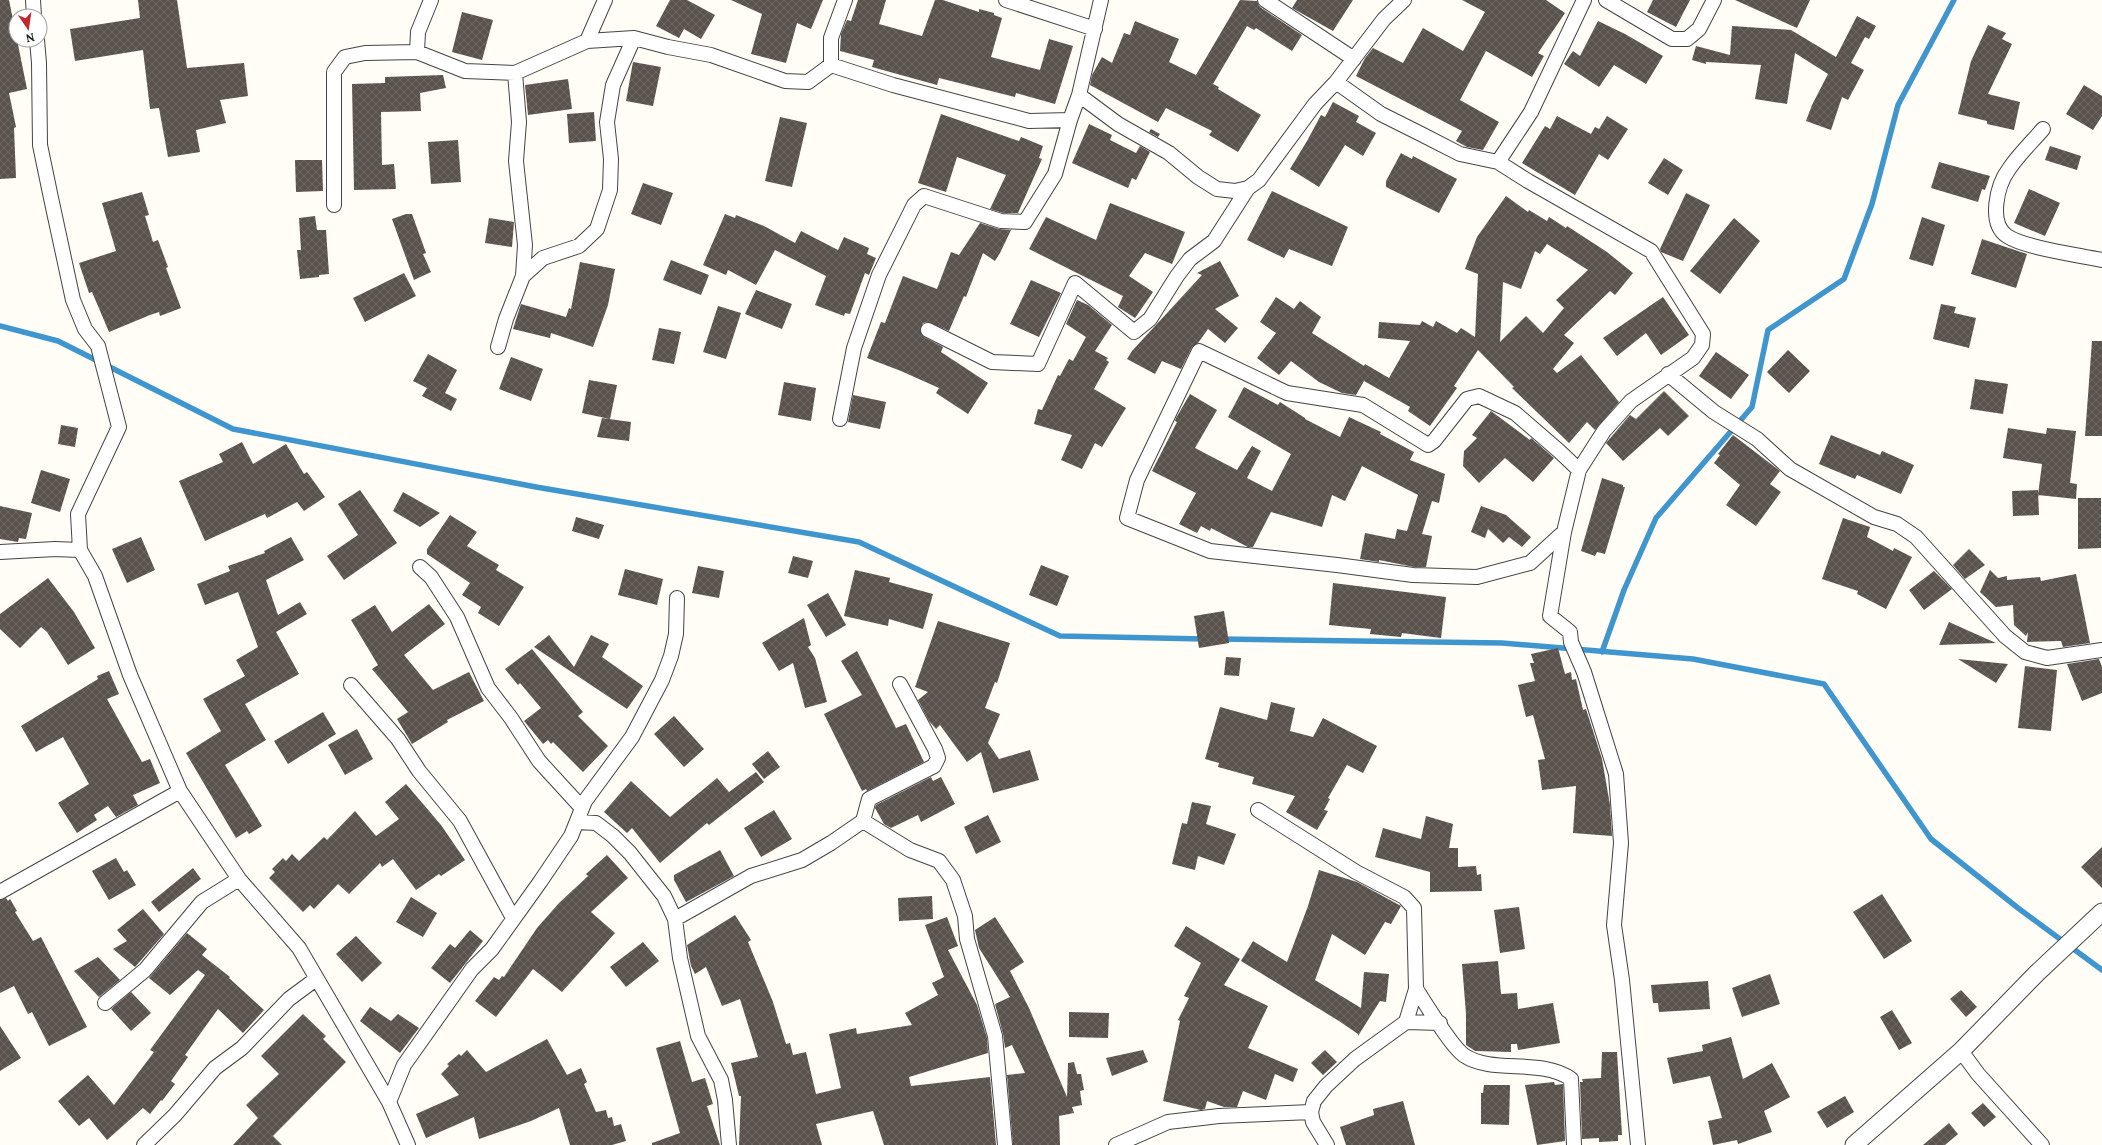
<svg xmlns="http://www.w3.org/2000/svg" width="2102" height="1145" font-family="Lora,serif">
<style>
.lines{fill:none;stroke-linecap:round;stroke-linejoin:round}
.stream{stroke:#3f96cf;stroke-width:5.5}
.building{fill:url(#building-cross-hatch);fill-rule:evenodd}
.minor-casing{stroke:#444;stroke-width:16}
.tertiary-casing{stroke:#444;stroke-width:19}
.minor{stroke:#fff;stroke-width:14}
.tertiary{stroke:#fff;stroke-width:17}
</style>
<defs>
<pattern id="building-cross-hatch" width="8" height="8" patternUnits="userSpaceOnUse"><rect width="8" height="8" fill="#5a524d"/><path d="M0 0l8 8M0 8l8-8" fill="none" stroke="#6d6662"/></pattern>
</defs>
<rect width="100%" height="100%" fill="#fffdf5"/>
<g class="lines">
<path class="stream" d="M0 326 58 341 233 429 536 487 859 542 1060 636 1205 639
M1221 639 1502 643 1693 659 1824 684 1931 839 2018 908 2102 970
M1602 652 1624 590 1656 518 1752 407 1768 330 1844 279 1872 204 1898 105 1954 0"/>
</g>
<path class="building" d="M0 0H9L27 89 9 93 16 127 14 128 16 178 0 179Z
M138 0H177L187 68 244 63 248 96 220 100 226 123 196 130 200 152 168 157 159 108 150 109 143 50 75 61 70 29 140 18Z
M670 0H687L715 15 701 39 684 29 679 38 656 26Z
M731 0H823L811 29 797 23 786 63 751 54 762 14Z
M858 0H886L879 24 922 36 935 0H943L979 12V9L994 13V15L1002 18 991 57 1040 70 1049 39 1073 46 1055 104 1016 93 1015 97 939 78 937 85 872 67 874 60 840 51 841 34 847 20 851 21Z
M1240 0 1257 1 1260 7 1302 35 1292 51 1256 28 1254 30 1247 26 1213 84 1219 87 1218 89 1261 115 1238 152 1209 135 1212 131 1166 108 1158 122 1090 85 1092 75 1102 57 1112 63 1124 33 1130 35 1135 21 1179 39 1169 62 1196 75Z
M1297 0H1353L1333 31 1292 8Z
M1462 0H1546L1565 13 1538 53 1544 56 1532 77 1486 51 1460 100 1499 122 1483 150 1467 147 1456 141 1462 131 1356 76 1365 58 1373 48 1403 63 1423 28 1463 51 1485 12Z
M1653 0H1690L1676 27 1647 12Z
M1735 0H1810L1797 28Z
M462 12 493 20 482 60 452 52Z
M1857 16 1876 26 1869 39 1865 37 1851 63 1864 70 1848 100 1842 97 1831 130 1806 121 1812 105 1828 74 1795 53 1787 104 1755 99 1761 65 1706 62V64L1692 60 1696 46 1730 55 1732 26 1791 30 1836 57Z
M1598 21 1625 34 1663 56 1646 84 1614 65 1599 87 1564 64 1573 51 1580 56Z
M1988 25 2006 33 2002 39 2012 44 1988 94 2020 102 2014 130 1987 124V121L1958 114 1971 61Z
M633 62 661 67 653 106 626 101Z
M443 75 446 88 420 93 421 111 381 112 382 165 394 164 396 189 354 190 352 84 385 83V77Z
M568 79 572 109 528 115 525 85Z
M2084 85 2102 96V116L2093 130 2066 114Z
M1333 102 1359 116 1356 122 1376 133 1363 156 1345 145 1319 187 1290 169 1307 141 1321 115 1325 117Z
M594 112 596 141 569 143 567 114Z
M941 114 1019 141 1021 137 1043 146 1039 158 1042 159 1018 213H1003L990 209 1006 175 957 157 946 192 918 183Z
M1557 116 1591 134 1595 127 1599 129 1607 116 1628 129 1608 160 1599 154 1575 195 1522 163 1545 126 1550 129Z
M780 117 807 123 792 187 765 181Z
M1089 124 1112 135 1110 140 1136 153 1140 146 1150 152 1136 180 1132 178 1128 188 1072 163Z
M1151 129 1160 134 1158 137 1149 132Z
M458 140 461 182 431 184 428 142Z
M2050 146 2081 156 2077 170 2045 160Z
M1401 153 1412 159 1413 156 1457 179 1439 213 1386 187V181Z
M1664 158 1683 170 1668 195 1648 183Z
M295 160H322L323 191 296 192Z
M1939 162 1990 176 1985 190 1982 189 1978 202 1931 188Z
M643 183 673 193 661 225 631 214Z
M2029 189 2060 203 2045 236 2014 223Z
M1272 191 1348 227 1332 266 1289 249 1284 258 1247 240Z
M142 192 149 215 145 216 153 242 158 240 168 267 166 268 181 308 160 316 159 312 150 315 109 332 92 292 89 293 79 263 116 251 102 203Z
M1686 193 1710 205 1683 261 1661 252 1660 249Z
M1506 196 1528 212 1529 210 1547 221 1549 217 1566 228 1567 226 1607 252 1633 273 1615 295 1610 291 1564 335 1574 343 1553 369 1557 373 1581 355 1619 402 1595 430 1587 422 1569 443 1512 388 1514 387 1478 350 1454 386 1457 388 1430 426 1408 411 1410 407 1364 381 1356 395 1342 393 1319 382 1291 361 1279 375 1257 358 1276 333 1260 322 1276 297 1294 309 1300 301 1321 317 1312 333 1364 366 1365 364 1389 378 1410 341 1378 338 1379 322 1420 325 1422 321 1433 327 1436 321 1457 333 1461 328 1475 337 1478 274 1465 269 1477 237ZM1547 244 1588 270 1556 300 1564 308 1543 333 1526 316 1500 342 1503 282 1521 289 1535 251 1540 254Z
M1110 203 1185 232 1172 264 1145 253 1129 276 1153 292 1135 318 1118 307 1123 296 1029 249 1046 217 1096 240Z
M406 214H412L426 253 423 254 431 272 414 280 392 219Z
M725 214 735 218 736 215 764 226 795 243 801 231 838 250 844 237 869 248 867 254 876 258 869 275 865 273 850 314 845 313 844 316 815 305 826 276 775 250 756 285 728 270 726 275 703 265Z
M315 216 317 230H326L329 274 319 275V277L300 279 297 250H301L299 218Z
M1922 217 1945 225 1933 266 1909 259Z
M489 218 514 222 512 247 485 243Z
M1734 218 1760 241 1720 294 1690 271Z
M980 223 999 229 1011 230 1000 253 995 261 983 253 966 297 964 296 949 331 928 322 923 323 920 330 924 337 943 347 941 352 988 383 968 414 936 393 939 388 901 371 867 358 881 322 885 323 903 276 937 289 951 252 959 255Z
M1982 239 2027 254 2016 288 1971 274Z
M671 260 709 275 701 295 663 280Z
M1220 261 1239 296 1215 309 1238 328 1225 343 1208 329 1198 343 1192 347 1181 369 1162 361 1155 374 1127 359 1132 351 1202 275 1197 273Z
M580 262 615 269 608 305 593 347 551 333 550 338 513 329 521 304 566 317 569 308 571 309Z
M404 273 416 296 365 322 353 298Z
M1031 280 1061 293 1039 337 1010 324Z
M756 290 792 304 782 329 745 314Z
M1663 297 1689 335 1661 355 1646 333 1617 356 1603 338Z
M1077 300 1088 305 1112 325 1095 351 1108 358 1106 360 1109 362 1094 389 1126 408 1102 447 1095 443 1082 469 1061 460 1072 435 1034 424 1038 409 1042 410 1058 375 1060 376 1069 359 1073 361 1086 337 1066 324Z
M1941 304 1956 307 1954 313 1976 318 1969 348 1933 339Z
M718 306 741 313 726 359 703 352Z
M659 328 681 332 674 364 652 360Z
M2092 341H2102V436H2085Z
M1788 350 1810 371 1789 393 1767 372Z
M1716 352 1749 375 1731 399 1699 376Z
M428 354 457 370 445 393 457 399 451 411 422 396 427 388 413 381Z
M511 357 543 369 531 401 499 389Z
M1975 379 2008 384 2003 414 1970 409Z
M589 380 617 385 610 419 582 413Z
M784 382 816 388 811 421 778 415Z
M1244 387 1278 405 1280 402 1305 418V419L1340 437 1349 417 1381 432 1380 434 1414 452 1410 460 1445 474 1439 503 1432 501 1422 534 1432 536 1426 567H1414L1379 560V562L1360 559 1365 533 1395 539 1397 529 1407 531 1418 495 1362 466 1345 501 1332 495 1322 527 1271 512 1253 547H1248L1211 528 1210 531 1201 526 1197 533 1179 524 1196 493 1152 471 1177 422 1175 421 1176 418 1190 394 1217 410 1195 448 1237 470 1252 446 1261 451 1247 478 1272 491 1291 454 1228 417Z
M1664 391 1689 416 1668 436 1660 428 1623 461 1606 443 1630 415 1636 419Z
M853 395 886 402 880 429 848 422Z
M1491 411 1530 440 1531 438 1554 458 1533 482 1505 458 1479 483 1463 466 1464 451 1477 438 1472 435Z
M602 418 631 422 629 441 597 437Z
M61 425 78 428 75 447 58 444Z
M2008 428 2046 434 2047 428 2076 431 2070 483 2077 484 2076 499 2038 495 2042 464 2003 458Z
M1733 435 1780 471 1770 484 1781 492 1756 526 1726 505 1740 485 1714 463 1720 455 1718 454Z
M1831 435 1880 455 1882 451 1914 465 1901 494 1857 475 1855 479 1819 464Z
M242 442 253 464 286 444 304 474 307 472 325 497 304 511 297 502 267 518 265 514 205 541 179 481 223 462 219 454Z
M41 470 70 479 60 512 31 503Z
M1602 478 1623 485V487H1625L1605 554 1597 552 1595 556 1581 551Z
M360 490 397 543 344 580 327 556 358 535 338 504Z
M2038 490 2039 515 2013 516 2012 491Z
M403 492 440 513 420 527 393 511Z
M2078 498H2101V548L2078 549Z
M0 506 32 513 26 539 19 538 18 542 0 539Z
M1481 506 1506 515 1531 537 1522 547 1509 537 1503 543 1488 529 1485 538 1471 532Z
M450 515 477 532 467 546 499 565 496 570 524 587 499 626 478 613 481 607 462 595 470 583 427 554V549Z
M576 517 604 525 599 539 572 531Z
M1843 518 1870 527 1867 537 1893 551 1894 548 1912 557 1886 609 1857 594 1858 591 1822 579Z
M141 537 155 570 127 583 112 549Z
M291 537 304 560 266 580 278 615 300 602 307 614 276 632 299 674 245 704 266 740 225 765 262 826 249 834 247 831 236 838 186 753 221 731 203 699 245 676 236 660 258 647 238 592 205 605 197 584 230 571 228 566 265 553 264 551Z
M1969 549 1985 565 1965 579 1953 565Z
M793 556 813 561 808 578 788 573Z
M1041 565 1069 576 1057 606 1029 595Z
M698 566 724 571 719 598 692 593Z
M625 569 663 579 657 605 618 595Z
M855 570 890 578 889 582 933 594 923 629 889 619 888 626 844 616Z
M1990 570 1998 578 2007 576V580L2040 577 2041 581 2076 574 2090 643 2063 647 2061 641 2027 642 2028 632 2026 636 2014 625 2013 605 1996 607 1980 592Z
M1934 571 1952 589 1924 610 1909 590Z
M48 578 74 612 95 648 68 665 47 632 41 627 20 648 0 629V614Z
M1333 583 1446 597 1441 638 1402 633 1401 637 1370 634 1371 629 1329 625Z
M828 593 846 625 826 637 807 605Z
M429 604 445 624 404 655 433 690 469 672 484 701 447 720 448 722 412 744 397 719 408 712 372 669 378 665 351 620 375 605 392 632Z
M1224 611 1229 643 1199 648 1194 616Z
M804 618 811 645 808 647 815 658 827 702 805 708 793 663 779 671 762 643Z
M938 621 1010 643 997 683 995 682 985 708 1000 714 988 743 999 759 1030 750 1039 780 993 793 981 752 967 762 940 725 936 729 929 721 918 700 928 692 915 687Z
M1949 622 1969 631 1996 643 1939 645Z
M549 635 574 667 591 635 609 644 602 657 643 686 627 709 534 647Z
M1558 648 1565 674 1571 672 1572 680 1576 679 1583 710 1586 709 1602 759 1610 805 1612 836 1573 833 1576 786 1542 790 1538 760 1545 759 1533 715 1526 717 1518 685 1535 681 1530 663H1534L1531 654Z
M532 649 583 712 578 716 608 746 583 772 553 742 551 744 548 740 543 744 524 721 541 708 520 683 518 685 505 669Z
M857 651 896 728 906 724 924 762 867 791 866 789 862 791 824 714 862 695 841 661Z
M1226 657 1241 658 1239 676 1224 675Z
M1958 659 2008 664 1996 683Z
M2099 659 2102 667V693L2082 701 2067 664Z
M2025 666 2057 670 2051 731 2018 728Z
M109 671 119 694 107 699 142 762 150 759 160 783 133 795 138 805 116 817 108 806 94 815 97 820 77 833 58 803 89 784 63 737 36 752 21 726 98 679 97 676Z
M1271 702 1295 708 1290 731 1313 737 1323 718 1377 746 1363 773 1347 765 1328 798 1330 799 1324 810 1328 811 1317 830 1286 812 1295 796 1252 784 1254 777 1218 767 1219 763 1205 759 1220 707 1267 720Z
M323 712 336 734 288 764 274 741Z
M674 716 704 749 684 767 654 734Z
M357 729 373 759 345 775 328 745Z
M768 751 780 767 764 779 752 764Z
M756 772 764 782 709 825 707 823 660 863 632 828 627 833 604 812 631 781 670 817 717 778 729 792Z
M931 777 933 781 941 777 955 804 921 822 918 815 891 828 884 824 875 808 876 805Z
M406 784 441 825 465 860 441 876 439 874 416 890 393 859 382 867 380 863 349 894 338 884 314 909 310 905 303 912 269 878 275 872 272 869 283 858 286 861 292 854 299 861 324 837 327 840 355 811 376 836 399 819 385 802Z
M1192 802 1211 806 1206 824 1236 834 1224 865 1198 856 1195 870 1172 864 1182 823 1187 824Z
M774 810 792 839 761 857 744 828Z
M988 815 1001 842 976 854 964 827Z
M1426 816 1453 824 1449 848H1458V867L1476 866 1477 875 1481 874 1482 891 1430 892V872L1375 857 1383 828 1421 839Z
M2102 847V888L2081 867Z
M720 850 734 876 686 902 674 880V875Z
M607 855 628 878 591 912 615 933 562 992 533 969 496 1017 475 1001 494 977 499 980 502 976 504 977 537 928 559 903 588 876 586 874Z
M116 858 124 872 127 870 136 885 109 900 92 871Z
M193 868 201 879 159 912 151 902Z
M1319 870 1357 882 1401 906 1391 924 1385 922 1365 955 1332 934 1315 980 1361 1008 1364 972 1389 974 1386 1002 1380 1001 1358 1036V1034L1339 1021 1241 961 1253 941 1287 962 1308 906Z
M1882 894 1912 941 1884 959 1853 912Z
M932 896 933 919 899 921 898 898Z
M411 897 437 913 423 937 396 922Z
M6 898 8 901 10 899 17 911 15 912 33 941 41 937 42 939 87 1027 49 1046 32 1012 28 1014 14 986 0 993V900Z
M1519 907 1525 949 1500 953 1494 910Z
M143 909 164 934 135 967 113 949 127 941 117 930Z
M735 915 751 940 748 942 773 1002 786 1044 790 1043 793 1055 806 1052 816 1094 841 1088 829 1034 856 1028 857 1034 912 1025 905 1013 938 995 932 983 944 977 925 925 947 917 958 946 948 950 977 1005 987 1038 988 1053 909 1077 911 1086 990 1077 996 1145H884L873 1111 816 1124 822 1145H739L741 1096H739L731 1063 758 1057 740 999 722 1006 706 967 695 974 691 966 687 945Z
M995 917 1024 962 1010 971 1029 1008 1067 1097 1068 1063 1074 1062 1077 1074H1081L1084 1090 1080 1091 1082 1105 1072 1107 1074 1113 1059 1116 1060 1145H1013L1007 1075 1025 1073 1012 1045 1005 1048 1003 1034 995 1004 1010 997 979 948 975 930Z
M1186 926 1240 959 1224 985 1268 1006 1248 1048 1298 1069 1293 1082 1275 1074 1266 1100 1243 1091 1237 1107H1224L1207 1101 1205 1109 1201 1110 1163 1101 1180 1021 1178 1020 1189 998 1184 996 1201 963 1174 946Z
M470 930 483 941 450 983 431 968 450 944 455 948Z
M187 933 207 949 202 955 230 977 229 978 264 1010 243 1033 218 1009 185 1055 188 1057 171 1081 175 1084 162 1101 161 1100 150 1114 143 1108 107 1140 89 1118 79 1126 58 1101 88 1075 114 1105 154 1052 150 1050 205 975 198 970 170 995 149 978Z
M356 936 382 963 362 982 336 954Z
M643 942 659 961 626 987 610 967Z
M98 957 120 980 99 997 74 971Z
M1498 961 1501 994 1517 993 1518 1009 1553 1003 1560 1043 1518 1050 1517 1044H1511V1052L1475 1051 1466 1045V1014L1462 964Z
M1770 974 1780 1004 1742 1017 1732 988Z
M1708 981 1710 1009 1659 1012 1658 1003H1653L1651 985Z
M1961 990 1977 1007 1966 1017 1950 999Z
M131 992 151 1013 131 1031 111 1009Z
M370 1007 391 1021 398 1014 419 1028 400 1053 360 1021Z
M1892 1010 1912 1043 1899 1050 1880 1017Z
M1069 1012 1109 1013 1108 1038 1069 1037Z
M303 1014 326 1036 323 1039 346 1062 273 1136 282 1145H233L258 1118 246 1105 279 1074 261 1056Z
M0 1026 21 1058 0 1071Z
M1731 1037 1743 1079 1772 1063 1790 1097 1764 1111 1772 1132 1738 1144 1737 1140 1713 1145 1708 1121 1722 1118 1710 1076 1673 1084 1667 1058 1703 1051 1702 1045Z
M547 1039 567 1075 581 1068 587 1082 584 1084 596 1112 606 1110 608 1118 612 1117 614 1126 621 1124 626 1141 612 1145H570L559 1108 531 1121 479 1139 474 1117 426 1138 416 1114 459 1095 441 1074 449 1066 447 1064 459 1054 461 1056 467 1050 486 1072Z
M680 1041 692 1082 705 1078 713 1104 707 1106 720 1145H652V1143L680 1133 656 1048Z
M1143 1050 1148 1062 1112 1076 1106 1058Z
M1325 1050 1337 1062 1323 1075 1311 1063Z
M1602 1052H1617L1622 1135H1618V1141L1599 1142V1138L1582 1139 1580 1082H1583L1582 1079 1601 1078Z
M1554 1082 1555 1085 1563 1084 1565 1141 1537 1145 1525 1085Z
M1484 1085H1510L1509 1125 1481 1124V1093H1483Z
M1845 1096 1854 1112 1827 1128 1817 1112Z
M1403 1101 1415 1145H1346L1340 1127 1374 1115 1373 1109Z
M1983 1103 1996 1117 1984 1127 1971 1113Z
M1949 1123 1958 1134 1945 1145H1923Z"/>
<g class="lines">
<defs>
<path id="minor" d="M33 0 34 16
M1006 0 1095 29
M1101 0 1079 95 1118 124 1169 153 1198 177 1217 189 1235 191 1248 188 1259 180 1315 104 1336 82 1381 114 1421 134 1460 154 1498 162 1528 181 1651 251 1703 334 1702 345 1693 358 1631 401 1604 431 1579 470 1559 451 1515 413 1479 396 1467 399 1434 441 1428 445 1363 405 1287 393 1199 351 1137 480 1127 518 1210 551 1337 565 1413 575 1477 577 1530 563 1564 532
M1265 0 1354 59
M1606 0 1672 39H1687L1699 29 1714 0
M37 40 39 63 40 145 51 198 73 300 85 329 98 346 119 427 78 514 80 550 95 576 130 675 180 791 239 879 299 948 389 1102 408 1145
M587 41 605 0
M417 52 418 32 431 0
M831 65V38L845 0
M515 73 519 122 516 161 525 245 523 276
M1336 82 1384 19 1404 0
M2043 129C2032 142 2018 155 2009 169 1997 185 1988 223 2007 236 2025 248 2079 255 2102 260
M1498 162 1531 112 1584 0
M334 205V72L345 57 365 53 417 52 465 71 515 73 587 41 634 38 668 47 711 55 785 81 808 82 831 65 893 85 1029 121 1070 120 1079 95
M928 330 992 362 1038 364 1075 283 1134 332 1150 319 1177 276 1190 259 1214 241 1248 188
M498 347 506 319 523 276 543 258 579 246 597 229 610 190 611 159 607 122 613 85 634 38
M1668 374 1714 412 1757 439 1790 469 1874 517 1897 524 1916 537 2005 636 2025 652 2047 658 2102 650
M840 419 854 348 879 275 914 205 924 196 1001 221 1025 222 1055 174 1070 120
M1579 470 1564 532 1550 616 1570 632 1571 642 1584 672 1616 774 1621 843 1614 925 1622 980 1638 1145
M0 552 55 549 80 550
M420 567 431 577 457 617 488 688 511 718 539 761 582 808
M351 685 398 739 419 771 460 821 513 918
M1258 810 1356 872 1404 897 1414 908 1416 989 1406 1022 1355 1059 1326 1086 1314 1101 1311 1112 1313 1122 1327 1145
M863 821 910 850 939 861 953 880 965 916 967 939 995 1036 1005 1145
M577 822 596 823 613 836 630 853 664 896 675 919 680 958 698 1036 721 1080 725 1100 729 1145
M0 892 180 791
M675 919 751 876 802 860 831 843 863 821 869 799 934 766 938 758 935 749 900 684
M1416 989C1426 1004 1452 1048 1465 1056 1493 1074 1542 1058 1571 1079L1574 1145
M105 1003 145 970 202 902 239 879
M1406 1022 1440 1023
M1961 1051 1978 1074 2042 1145
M389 1102 404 1065 472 969 492 949 540 882 571 836 585 801 632 737 662 680 671 656 676 634 677 598
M144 1145 175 1115 215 1068 242 1048 289 999 316 979
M1116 1145 1168 1122 1219 1116 1311 1112"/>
<path id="tertiary" d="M1854 1145 1961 1051 2037 973 2102 912"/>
</defs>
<use href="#minor" class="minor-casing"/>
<use href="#tertiary" class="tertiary-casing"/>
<use href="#minor" class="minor"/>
<use href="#tertiary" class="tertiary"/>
</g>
<g transform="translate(28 28) rotate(167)"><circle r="19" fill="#ffffff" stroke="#a0a0a0"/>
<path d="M0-3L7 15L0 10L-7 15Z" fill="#c4262e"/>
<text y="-6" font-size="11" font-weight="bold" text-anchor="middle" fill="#111111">N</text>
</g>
</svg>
